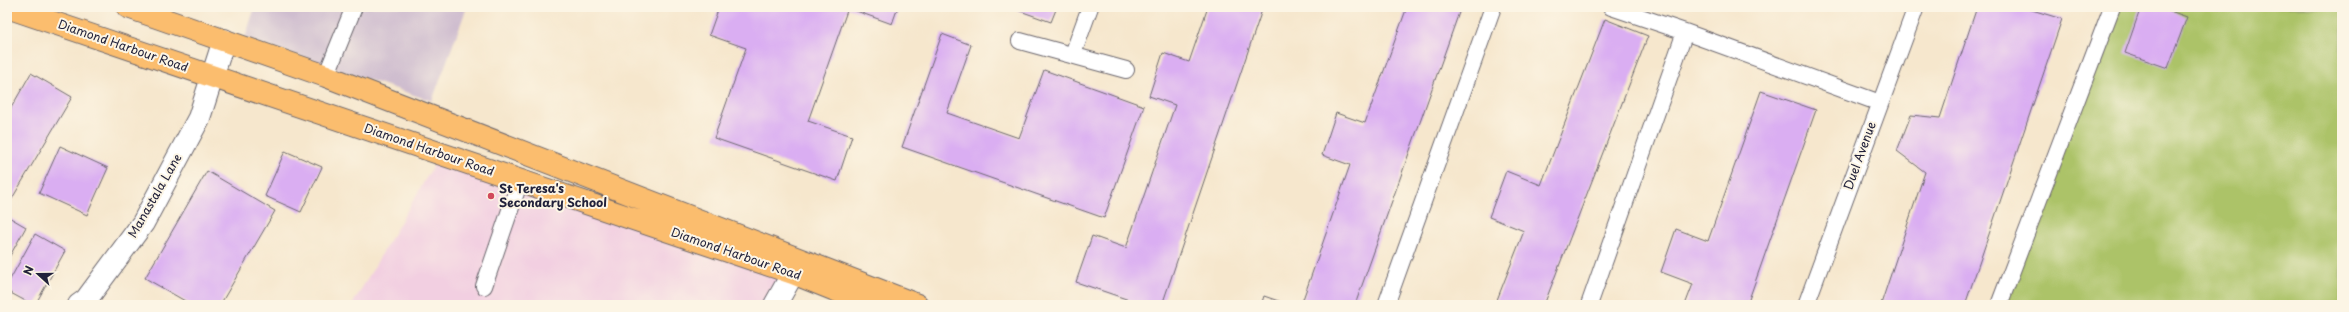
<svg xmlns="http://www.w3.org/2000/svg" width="2349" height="312" font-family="'Playpen Sans',sans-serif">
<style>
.built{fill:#f2cfe1}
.industrial{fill:#cfbdcf}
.green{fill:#acc368;stroke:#677252}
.building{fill:#daaef2}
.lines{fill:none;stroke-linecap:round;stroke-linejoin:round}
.service-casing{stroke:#6c676e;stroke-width:18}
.minor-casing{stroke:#6c676e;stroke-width:24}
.primary-casing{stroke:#6c676e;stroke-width:24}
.service{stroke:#fff;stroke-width:16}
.minor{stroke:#fff;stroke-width:22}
.primary{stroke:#fbbd6e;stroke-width:22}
.poi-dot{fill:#d1495b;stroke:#fcf5e5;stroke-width:1.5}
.labels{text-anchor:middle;stroke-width:4;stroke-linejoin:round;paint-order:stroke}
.street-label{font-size:12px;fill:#22223b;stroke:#fcf5e5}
.poi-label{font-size:12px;font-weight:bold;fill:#22223b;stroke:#fcf5e5;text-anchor:start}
</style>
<rect width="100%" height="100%" fill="#fcf5e5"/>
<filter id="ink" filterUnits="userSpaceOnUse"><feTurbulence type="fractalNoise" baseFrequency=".025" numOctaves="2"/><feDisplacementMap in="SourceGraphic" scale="8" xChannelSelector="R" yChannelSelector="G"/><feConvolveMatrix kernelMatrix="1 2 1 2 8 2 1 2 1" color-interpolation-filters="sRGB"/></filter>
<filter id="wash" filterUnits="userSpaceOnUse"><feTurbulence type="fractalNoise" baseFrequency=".012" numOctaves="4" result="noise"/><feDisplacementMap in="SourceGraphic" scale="16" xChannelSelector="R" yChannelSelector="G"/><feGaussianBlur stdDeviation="0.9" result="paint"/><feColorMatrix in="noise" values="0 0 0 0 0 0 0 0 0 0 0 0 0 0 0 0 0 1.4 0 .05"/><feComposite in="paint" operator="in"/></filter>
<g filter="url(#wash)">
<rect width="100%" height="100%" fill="#f6e7cd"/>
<path class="built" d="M442 151 781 274 763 305H352Z"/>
<path class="industrial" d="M255 7H467L432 101 245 38Z"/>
<path class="green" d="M2116 7H2342V305H2003Z"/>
<g id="blocks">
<path class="building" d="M719 7H751L759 10 760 7H898L892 24 848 8 808 121 852 136 837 181 714 138 746 48 709 35Z
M1009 7H1057L1051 22Z
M1208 7H1263L1162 305H1144L1076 282 1092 236 1126 248 1175 105 1149 96 1163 53 1189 62Z
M1407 7H1461L1355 305H1301L1350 165 1322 155 1336 113 1365 123Z
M1977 7H2022L2062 19 1965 305 1881 304 1925 172 1897 151 1911 115 1940 118Z
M2141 7H2159L2187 17 2168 68 2125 53Z
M1605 19 1648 36 1544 305H1495L1524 231 1489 217 1506 171 1541 185Z
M942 34 971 45 947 113 1019 138 1044 70 1144 106 1104 218 902 147Z
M31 73 72 97 10 202 7 200V115Z
M1761 91 1816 110 1747 305H1685L1693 284 1661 272 1676 229 1708 241Z
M60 146 108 168 87 215 39 193Z
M285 151 322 167 301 212 265 196Z
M207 171 275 211 220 305H192L145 278Z
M7 216 26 227 7 261Z
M35 234 65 251 35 305H33L7 291V285Z
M1264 296 1290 305H1261Z"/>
</g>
</g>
<g filter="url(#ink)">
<use href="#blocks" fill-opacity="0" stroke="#6c676e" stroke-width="1"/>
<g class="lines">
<defs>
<path id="service" d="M1611 7 1685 32 1880 103
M1020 41 1126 70
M1073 54 1090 7
M326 76 354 7
M484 286 520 181
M1386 305 1493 7
M1589 305 1685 32
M1806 305 1916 7
M1999 305 2112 7"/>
<path id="minor" d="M79 305 86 300 143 223 199 118 224 40
M775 305 793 273"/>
<path id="primary" d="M7 7 793 273 873 305
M128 7 326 76 917 305"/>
</defs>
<use href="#service" class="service-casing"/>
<use href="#minor" class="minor-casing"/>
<use href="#primary" class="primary-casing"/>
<use href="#service" class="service"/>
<use href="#minor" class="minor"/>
<use href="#primary" class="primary"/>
</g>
</g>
<circle class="poi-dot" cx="491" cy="196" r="4"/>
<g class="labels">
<g class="street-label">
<text transform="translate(123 46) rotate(19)" y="4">Diamond Harbour Road</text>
<text transform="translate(429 150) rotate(19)" y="4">Diamond Harbour Road</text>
<text transform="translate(1860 156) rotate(-70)" y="4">Duel Avenue</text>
<text transform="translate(155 196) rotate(-60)" y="4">Manastala Lane</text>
<text transform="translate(736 254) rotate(19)" y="4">Diamond Harbour Road</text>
</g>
<g class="poi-label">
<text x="499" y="193">St Teresa's<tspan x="499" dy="14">Secondary School</tspan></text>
</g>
</g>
<rect width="2349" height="312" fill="none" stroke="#fcf5e5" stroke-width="24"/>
<g transform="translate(38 274) rotate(291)" stroke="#fcf5e5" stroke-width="3" paint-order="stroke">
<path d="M0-3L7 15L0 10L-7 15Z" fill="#22223b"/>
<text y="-6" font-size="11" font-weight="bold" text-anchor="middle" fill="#22223b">N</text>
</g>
</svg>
